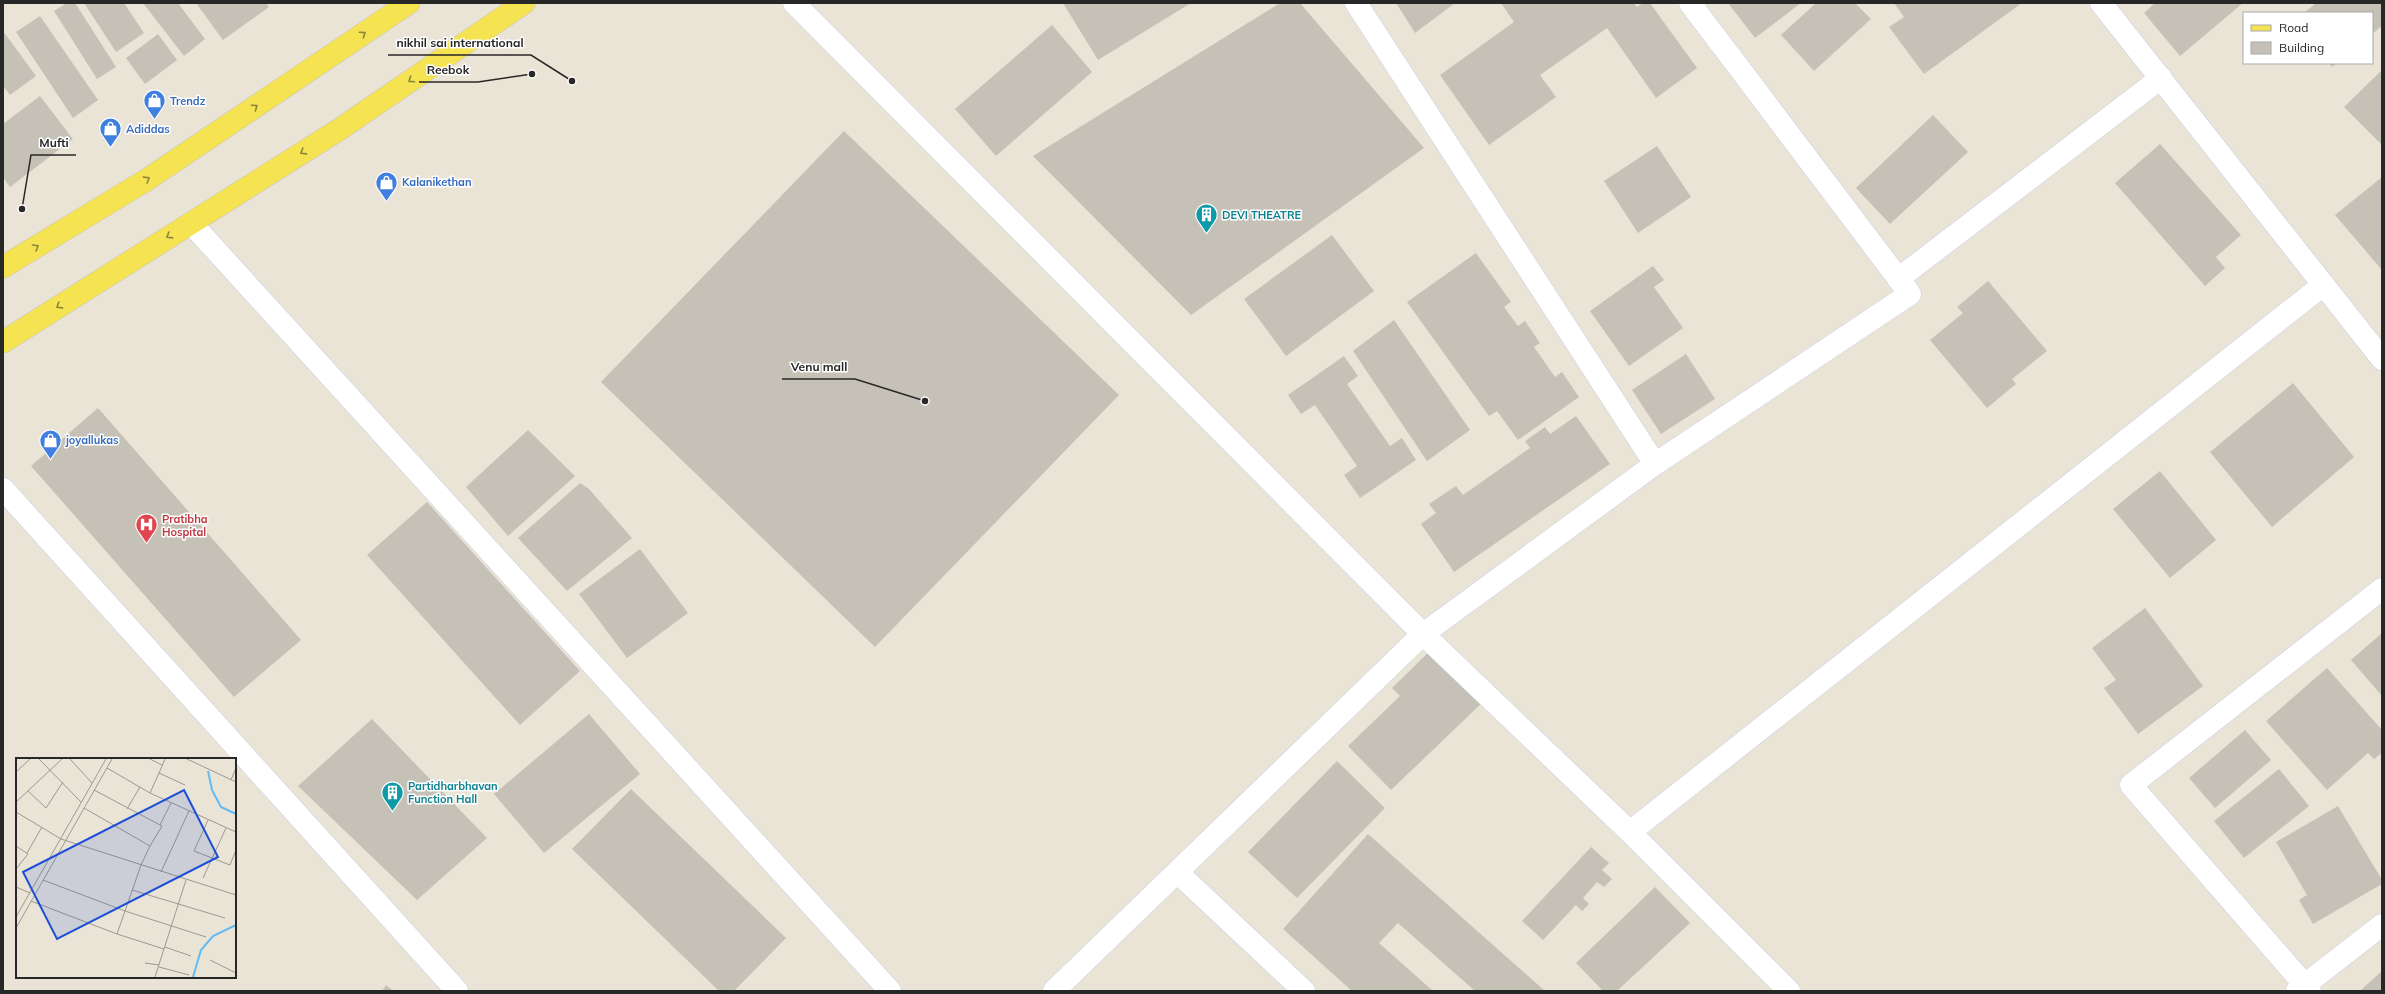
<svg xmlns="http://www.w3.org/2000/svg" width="2385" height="994" font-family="Mulish,sans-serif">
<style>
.building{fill:#c5c1b7}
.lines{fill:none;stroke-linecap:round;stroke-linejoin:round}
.minor-casing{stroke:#cccee1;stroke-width:23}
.major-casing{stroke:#c7c7c7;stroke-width:23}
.minor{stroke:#fff;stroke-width:22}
.major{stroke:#f5e352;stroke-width:22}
.oneway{stroke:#8e853c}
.labels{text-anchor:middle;stroke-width:3;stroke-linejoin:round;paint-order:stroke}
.shop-label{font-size:11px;font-weight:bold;fill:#366cbe;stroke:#fff;text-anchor:start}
.culture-label{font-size:11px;font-weight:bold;fill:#0d838f;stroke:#fff;text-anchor:start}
.health-label{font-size:11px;font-weight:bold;fill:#be3a42;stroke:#fff;text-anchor:start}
.inset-river{fill:none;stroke:#64baf2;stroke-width:2}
.inset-road{fill:none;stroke:#9c9891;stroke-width:1}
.view{fill:#1d4ed8;fill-opacity:0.15;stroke:#1d4ed8;stroke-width:2}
.inset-edge{fill:none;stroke:#272727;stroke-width:2}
.leader{fill:none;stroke:#272727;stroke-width:1.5}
.callout-dot{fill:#272727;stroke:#fff;stroke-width:1.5}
.callout-label{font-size:12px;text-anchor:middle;font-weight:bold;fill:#272727;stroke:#fff;stroke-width:3;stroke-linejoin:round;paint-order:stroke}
</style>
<rect width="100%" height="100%" fill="#eae4d7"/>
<path class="building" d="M67 3H75L116 67 97 79 54 11Z
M84 3H124L144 33 116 52Z
M143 3H178L205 39 184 56Z
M196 3H266L269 7 223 40Z
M1063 3H1191L1098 60Z
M1280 3H1300L1424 148 1191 315 1033 156Z
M1396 3H1455L1415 33Z
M1501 3H1634L1637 7 1643 3H1650L1697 68 1656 98 1607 28 1540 75 1556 97 1489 145 1440 75 1514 22Z
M1728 3H1801L1755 38Z
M1816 3H1855L1871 19 1814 71 1781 35Z
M1894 3H2022L1924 74 1889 27 1904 17Z
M2155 3H2243L2180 56 2144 13Z
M2316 3H2382V26L2372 34V13H2304Z
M40 16 98 100 73 118 16 32Z
M1052 25 1092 72 996 156 955 109Z
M3 31 36 76 10 95 3 86Z
M158 34 177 60 145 84 126 58Z
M2329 63H2337L2332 67Z
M2382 70V145L2344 107Z
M40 96 73 139 10 187 3 177V124Z
M1933 115 1968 152 1890 224 1856 188Z
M844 131 1119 395 875 647 601 382Z
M2160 144 2241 235 2216 257 2225 268 2205 286 2115 183Z
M1657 146 1691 197 1638 233 1604 181Z
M2382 177V270L2335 215Z
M1332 235 1374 291 1286 356 1244 299Z
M1476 253 1511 302 1504 307 1518 326 1525 321 1540 343 1534 347 1555 377 1562 372 1579 397 1518 440 1497 411 1489 416 1407 302Z
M1653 266 1664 280 1654 287 1683 328 1629 366 1590 311Z
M1988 281 2047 351 2012 379 2016 384 1987 408 1930 340 1963 313 1957 307Z
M1394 320 1470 430 1427 461 1353 351Z
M1686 354 1715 399 1661 434 1632 390Z
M1344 356 1358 376 1347 384 1390 446 1402 438 1416 460 1360 498 1344 475 1357 466 1315 405 1301 414 1288 395Z
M2293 383 2354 457 2272 527 2210 452Z
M98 408 301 640 234 697 31 466Z
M1576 416 1610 464 1454 572 1421 524 1436 513 1429 504 1456 486 1463 495 1530 448 1525 441 1545 427 1550 434Z
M528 430 575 476 508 536 466 487Z
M2160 471 2216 540 2170 578 2113 509Z
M580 483 589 489 632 538 567 591 518 538Z
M427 502 580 671 520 725 367 555Z
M640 549 688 613 627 658 579 594Z
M2145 608 2203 686 2138 734 2104 688 2116 680 2092 648Z
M2382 633V696L2351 660Z
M1433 648 1484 701 1391 790 1348 746 1400 696 1392 688Z
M2327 668 2382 730V753L2374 759 2368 753 2327 790 2266 721Z
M589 714 640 774 544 853 494 794Z
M372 719 487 838 417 900 298 786Z
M2245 730 2271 760 2215 808 2189 778Z
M1337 761 1385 808 1297 898 1248 852Z
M2279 769 2309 806 2244 858 2214 821Z
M631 789 786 938 734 991H719L572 849Z
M2338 806 2382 880V884L2313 924 2299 900 2307 895 2276 842Z
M1368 834 1545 991H1475L1398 923 1379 943 1433 991H1352L1283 929Z
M1591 847 1609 863 1602 870 1612 879 1604 887 1597 882 1583 898 1589 904 1582 911 1576 905 1543 940 1522 921Z
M1655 887 1690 923 1617 991H1603L1576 963Z
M2382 971V991H2362L2361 990Z
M386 985 394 991H382Z"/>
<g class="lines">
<defs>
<path id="minor" d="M794 3 1423 634 1630 832 1789 991
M1356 3 1655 464 1910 294 1690 3
M2101 3 2382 359
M191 223 890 991
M1898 279 2161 78
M3 489 457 991
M1630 832 2323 285
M1177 872 1304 991
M1054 991 1423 634 1655 464
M2297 991 2382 925
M2310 991 2131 785 2382 589"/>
<path id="major" d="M3 267 148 179 409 3
M3 342 340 129 524 3"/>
</defs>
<use href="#minor" class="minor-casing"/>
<use href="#major" class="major-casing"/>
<use href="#minor" class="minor"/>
<use href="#major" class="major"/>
</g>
<defs><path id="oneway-chevron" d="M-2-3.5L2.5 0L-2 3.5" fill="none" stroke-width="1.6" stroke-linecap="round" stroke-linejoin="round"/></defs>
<g class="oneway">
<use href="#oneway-chevron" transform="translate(363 34) rotate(-34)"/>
<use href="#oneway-chevron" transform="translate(411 80) rotate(146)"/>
<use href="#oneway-chevron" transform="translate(255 107) rotate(-34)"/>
<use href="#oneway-chevron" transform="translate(303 152) rotate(148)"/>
<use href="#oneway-chevron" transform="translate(147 179) rotate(-32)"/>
<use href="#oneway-chevron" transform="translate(169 236) rotate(148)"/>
<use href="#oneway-chevron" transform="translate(36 247) rotate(-31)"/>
<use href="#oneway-chevron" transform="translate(59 306) rotate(148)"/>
</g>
<defs>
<symbol id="shop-pin" viewBox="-11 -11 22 30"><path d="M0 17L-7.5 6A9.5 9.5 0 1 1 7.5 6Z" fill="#3f7fe0" stroke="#fff"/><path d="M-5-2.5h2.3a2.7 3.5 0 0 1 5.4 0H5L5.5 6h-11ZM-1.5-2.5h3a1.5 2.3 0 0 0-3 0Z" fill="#fff"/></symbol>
<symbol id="building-pin" viewBox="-11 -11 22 30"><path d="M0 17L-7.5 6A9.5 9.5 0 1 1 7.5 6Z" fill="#0f9aa8" stroke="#fff"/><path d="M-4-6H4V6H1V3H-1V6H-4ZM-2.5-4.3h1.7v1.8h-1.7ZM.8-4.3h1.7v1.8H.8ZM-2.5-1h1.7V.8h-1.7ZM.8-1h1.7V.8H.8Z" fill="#fff"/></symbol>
<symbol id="hospital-pin" viewBox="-11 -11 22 30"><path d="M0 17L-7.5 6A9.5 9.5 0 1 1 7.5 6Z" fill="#e0444e" stroke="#fff"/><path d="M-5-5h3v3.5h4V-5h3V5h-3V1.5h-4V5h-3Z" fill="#fff"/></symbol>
</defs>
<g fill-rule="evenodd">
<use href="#shop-pin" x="142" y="88" width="25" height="34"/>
<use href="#shop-pin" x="98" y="116" width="25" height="34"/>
<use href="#shop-pin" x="374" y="170" width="25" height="34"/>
<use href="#building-pin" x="1194" y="202" width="25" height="34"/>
<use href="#shop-pin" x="38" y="428" width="25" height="34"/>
<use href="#hospital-pin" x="134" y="512" width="25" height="34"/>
<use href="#building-pin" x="380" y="780" width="25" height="34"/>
</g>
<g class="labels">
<g class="shop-label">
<text x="170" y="105">Trendz</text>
<text x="126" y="133">Adiddas</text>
<text x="402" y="186">Kalanikethan</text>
<text x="66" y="444">joyallukas</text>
</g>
<g class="culture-label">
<text x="1222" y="219">DEVI THEATRE</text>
<text x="408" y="790">Partidharbhavan<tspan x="408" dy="13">Function Hall</tspan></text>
</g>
<g class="health-label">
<text x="162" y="523">Pratibha<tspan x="162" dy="13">Hospital</tspan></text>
</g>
</g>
<g transform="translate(16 758)">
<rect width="220" height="220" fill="#eae4d7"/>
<path class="inset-river" d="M192 13 196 32 205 49 220 56M177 219 185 192 197 178 220 167"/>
<path class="inset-road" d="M23 1 65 44M54 1 76 25M134 1 146 7M149 1 143 15 169 27M171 1 220 24M91 10 134 35 143 15M0 14 14 1M215 22 220 10M12 33 30 50 47 24M134 35 220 74M0 44 46 1M68 50 134 88 146 68 78 32M111 51 124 29M0 54 45 81 220 137M192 62 178 93 214 107 220 92M144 67 155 45M0 88 12 96 0 111M11 95 26 69M145 114 173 53M187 120 210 70M27 122 109 153 190 179M0 129 14 135M116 132 209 160M15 143 101 176 148 191M0 159 90 1M0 170 96 1M101 176 125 107 134 88M149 189 175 198M194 202 220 215M129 205 143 207M143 209 173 217M139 219 170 122"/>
<path class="view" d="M168 32 202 99 41 181 7 114Z"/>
<rect width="220" height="220" class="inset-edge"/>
</g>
<path class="leader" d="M572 81L531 55H388M532 74L478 82H419M22 209L31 155H76M925 401L855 379H782"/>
<g class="callout-dot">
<circle cx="572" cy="81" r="4"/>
<circle cx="532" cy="74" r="4"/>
<circle cx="22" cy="209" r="4"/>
<circle cx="925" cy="401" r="4"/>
</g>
<g class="callout-label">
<text x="460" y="47">nikhil sai international</text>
<text x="448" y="74">Reebok</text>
<text x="54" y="147">Mufti</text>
<text x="819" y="371">Venu mall</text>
</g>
<rect width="2385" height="994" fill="none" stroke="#272727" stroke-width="8"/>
<rect x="2243" y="12" width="130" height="52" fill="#ffffff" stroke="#a9a9a9"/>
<rect x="2251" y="25" width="20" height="6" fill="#f5e352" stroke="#a9a9a9"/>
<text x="2279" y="32" font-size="12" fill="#272727">Road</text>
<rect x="2251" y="42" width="20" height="12" fill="#c5c1b7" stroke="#a9a9a9"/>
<text x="2279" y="52" font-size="12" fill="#272727">Building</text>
</svg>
